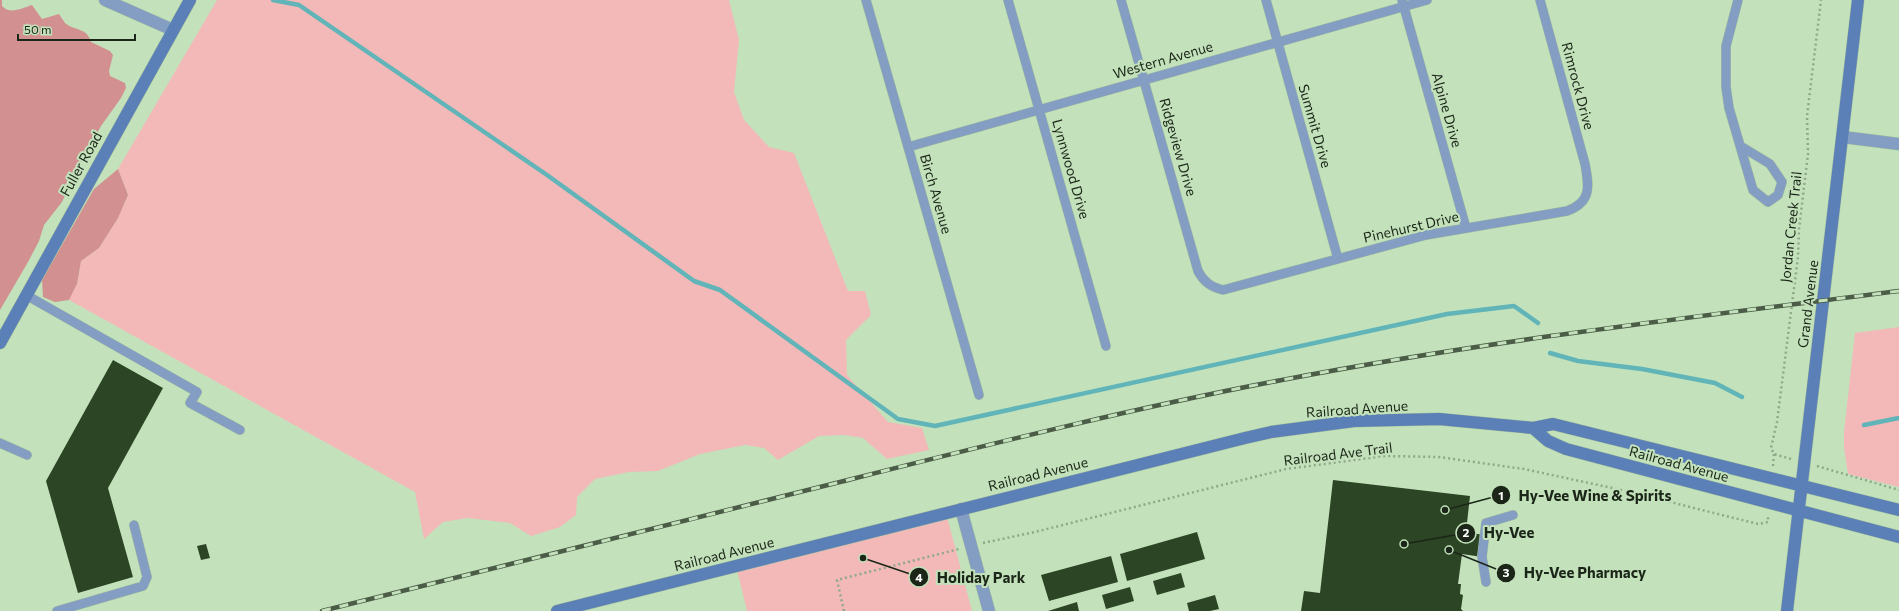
<svg xmlns="http://www.w3.org/2000/svg" width="1899" height="611" font-family="Commissioner,sans-serif">
<style>
.green{fill:#f2b9b8}
.forest{fill:#d29090}
.lines{fill:none;stroke-linecap:round;stroke-linejoin:round}
.stream{stroke:#61b4b7;stroke-width:4.5}
.building{fill:#2c4625}
.lane-casing{stroke:#a5c09e;stroke-width:10}
.street-casing{stroke:#a5c09e;stroke-width:13}
.secondary-casing{stroke:#a5c09e;stroke-width:13}
.path{stroke:#8fa889;stroke-width:2.5;stroke-dasharray:2 3;stroke-linecap:butt}
.lane{stroke:#849dc3;stroke-width:9}
.street{stroke:#849dc3;stroke-width:12}
.secondary{stroke:#5b7fb7;stroke-width:12}
.rail-casing{stroke:#4b5c47;stroke-width:4.5}
.rail{stroke:#c3e2bb;stroke-width:3;stroke-dasharray:9;stroke-linecap:butt}
.labels{text-anchor:middle;stroke-width:4;stroke-linejoin:round;paint-order:stroke}
.street-label{font-size:14px;fill:#1b2618;stroke:#c3e2bb}
.leader{fill:none;stroke:#1b2618;stroke-width:1.5}
.callout-dot{fill:#1b2618;stroke:#c3e2bb;stroke-width:1.5}
.mark-label{font-size:12px;text-anchor:middle;font-weight:bold;fill:#fff}
.callout-label{font-size:15px;text-anchor:middle;font-weight:bold;fill:#1b2618;stroke:#c3e2bb;stroke-width:4;stroke-linejoin:round;paint-order:stroke}
</style>
<rect width="100%" height="100%" fill="#c3e2bb"/>
<path class="green" d="M217 0H729L739 40 734 92 744 120 769 147 794 153 848 291H865L871 315 846 340 847 375 888 422 922 428 929 450 887 459 863 438 844 435 819 436 778 460 764 448 745 445 700 454 658 471 629 472 595 479 577 497 576 515 560 527 531 536 510 523 468 518 443 522 424 539 415 492 69 300 77 284 81 261 99 248 118 218 128 195 118 169Z
M1899 327V487L1848 474 1844 448V432L1855 333Z
M946 513 972 611H747L736 566Z"/>
<path class="forest" d="M0 0H2V6C10 15 22 8 32 5L42 19 59 14C61 17 63 20 65 23 74 31 87 27 91 42L110 51 113 55 109 71 110 76 125 83 126 88 121 98 101 126 77 170 62 202 44 225 39 241 28 262 0 310Z
M118 169 128 195 118 218 99 248 81 261 77 284 69 300 55 302 43 297 42 280 94 189Z"/>
<g class="lines">
<path class="stream" d="M273 0 299 5 547 175 694 281 720 290 898 419 935 426 1447 314 1514 306 1538 323
M1550 353 1578 361 1642 369 1715 383 1742 397
M1864 425 1899 418"/>
</g>
<path class="building" d="M113 360 163 388 108 488 133 577 78 593 46 481Z
M1333 480 1470 496 1466 532 1484 535 1482 557 1462 554 1458 584H1461L1460 594 1463 595 1461 609 1463 611H1301L1304 591 1320 593Z
M1197 532 1205 559 1127 581 1120 554Z
M206 544 210 558 201 560 197 546Z
M1111 556 1118 582 1049 601 1041 575Z
M1181 573 1185 587 1157 595 1153 581Z
M1130 587 1134 601 1106 609 1102 595Z
M1215 595 1219 609 1210 611H1189L1187 603Z
M1077 602 1079 611H1048Z"/>
<g class="lines">
<defs>
<path id="lane" d="M866 0 979 395
M1008 0 1106 346
M1121 0 1198 271C1204 282 1211 287 1223 290L1426 235 1567 211C1592 202 1589 186 1585 164L1540 0
M1266 0 1338 259
M1402 0 1466 228
M1738 0 1726 46V87L1729 108 1753 190 1768 202 1778 195 1782 182 1770 164 1742 147
M908 147 1427 0
M26 295 197 392 190 403 240 430
M0 443 27 455
M1486 582 1482 557 1486 523 1513 515
M57 611 143 586 147 577 134 525"/>
<path id="street" d="M105 0 173 30
M1843 137 1899 144
M961 509 989 611"/>
<path id="secondary" d="M0 343 190 0
M1533 428 1548 441 1566 449 1899 537
M557 611 1245 438 1271 432 1354 421 1439 419 1533 428 1553 424 1899 510
M1787 611 1858 0"/>
</defs>
<use href="#lane" class="lane-casing"/>
<use href="#street" class="street-casing"/>
<use href="#secondary" class="secondary-casing"/>
<path class="path" d="M1791 459 1774 454 1771 448 1777 422 1798 257 1799 229 1808 154 1807 116 1821 0
M1773 466 1774 454
M1817 466 1899 490
M983 543 1035 532 1286 469 1385 456 1439 457 1524 469 1626 491 1758 524 1768 522V515
M844 611 837 580 959 549"/>
<use href="#lane" class="lane"/>
<use href="#street" class="street"/>
<use href="#secondary" class="secondary"/>
<defs>
<path id="rail" d="M322 611C495 568 668 525 840 482 987 445 1133 408 1282 380 1486 341 1693 317 1899 291"/>
</defs>
<use href="#rail" class="rail-casing"/>
<use href="#rail" class="rail"/>
</g>
<g class="labels">
<g class="street-label">
<text transform="translate(1163 60) rotate(-16)" y="5">Western Avenue</text>
<text transform="translate(1578 86) rotate(75)" y="5">Rimrock Drive</text>
<text transform="translate(1447 110) rotate(74)" y="5">Alpine Drive</text>
<text transform="translate(1315 126) rotate(74)" y="5">Summit Drive</text>
<text transform="translate(1178 147) rotate(74)" y="5">Ridgeview Drive</text>
<text transform="translate(81 164) rotate(-61)" y="5">Fuller Road</text>
<text transform="translate(1071 169) rotate(74)" y="5">Lynnwood Drive</text>
<text transform="translate(936 194) rotate(74)" y="5">Birch Avenue</text>
<text transform="translate(1411 227) rotate(-13)" y="5">Pinehurst Drive</text>
<text transform="translate(1791 227) rotate(-84)" y="5">Jordan Creek Trail</text>
<text transform="translate(1808 304) rotate(-83)" y="5">Grand Avenue</text>
<text transform="translate(1357 409) rotate(-4)" y="5">Railroad Avenue</text>
<text transform="translate(1338 454) rotate(-7)" y="5">Railroad Ave Trail</text>
<text transform="translate(1679 464) rotate(15)" y="5">Railroad Avenue</text>
<text transform="translate(1038 474) rotate(-14)" y="5">Railroad Avenue</text>
<text transform="translate(724 554) rotate(-14)" y="5">Railroad Avenue</text>
</g>
</g>
<path class="leader" d="M1445 510L1501 495M1404 544L1466 533M1449 550L1506 573M863 558L919 577"/>
<g class="callout-dot">
<circle cx="1445" cy="510" r="4"/>
<circle cx="1404" cy="544" r="4"/>
<circle cx="1449" cy="550" r="4"/>
<circle cx="863" cy="558" r="4"/>
<circle cx="1501" cy="495" r="10"/>
<circle cx="1466" cy="533" r="10"/>
<circle cx="1506" cy="573" r="10"/>
<circle cx="919" cy="577" r="10"/>
</g>
<g class="mark-label">
<text x="1501" y="500">1</text>
<text x="1466" y="537">2</text>
<text x="1506" y="577">3</text>
<text x="919" y="582">4</text>
</g>
<g class="callout-label">
<text x="1595" y="501">Hy-Vee Wine &amp; Spirits</text>
<text x="1509" y="538">Hy-Vee</text>
<text x="1585" y="578">Hy-Vee Pharmacy</text>
<text x="981" y="583">Holiday Park</text>
</g>
<path d="M18 34v6h117v-6" fill="none" stroke="#1b2618" stroke-width="2"/>
<text x="24" y="34" font-size="12" fill="#1b2618" stroke="#c3e2bb" stroke-width="3" paint-order="stroke">50 m</text>
</svg>
